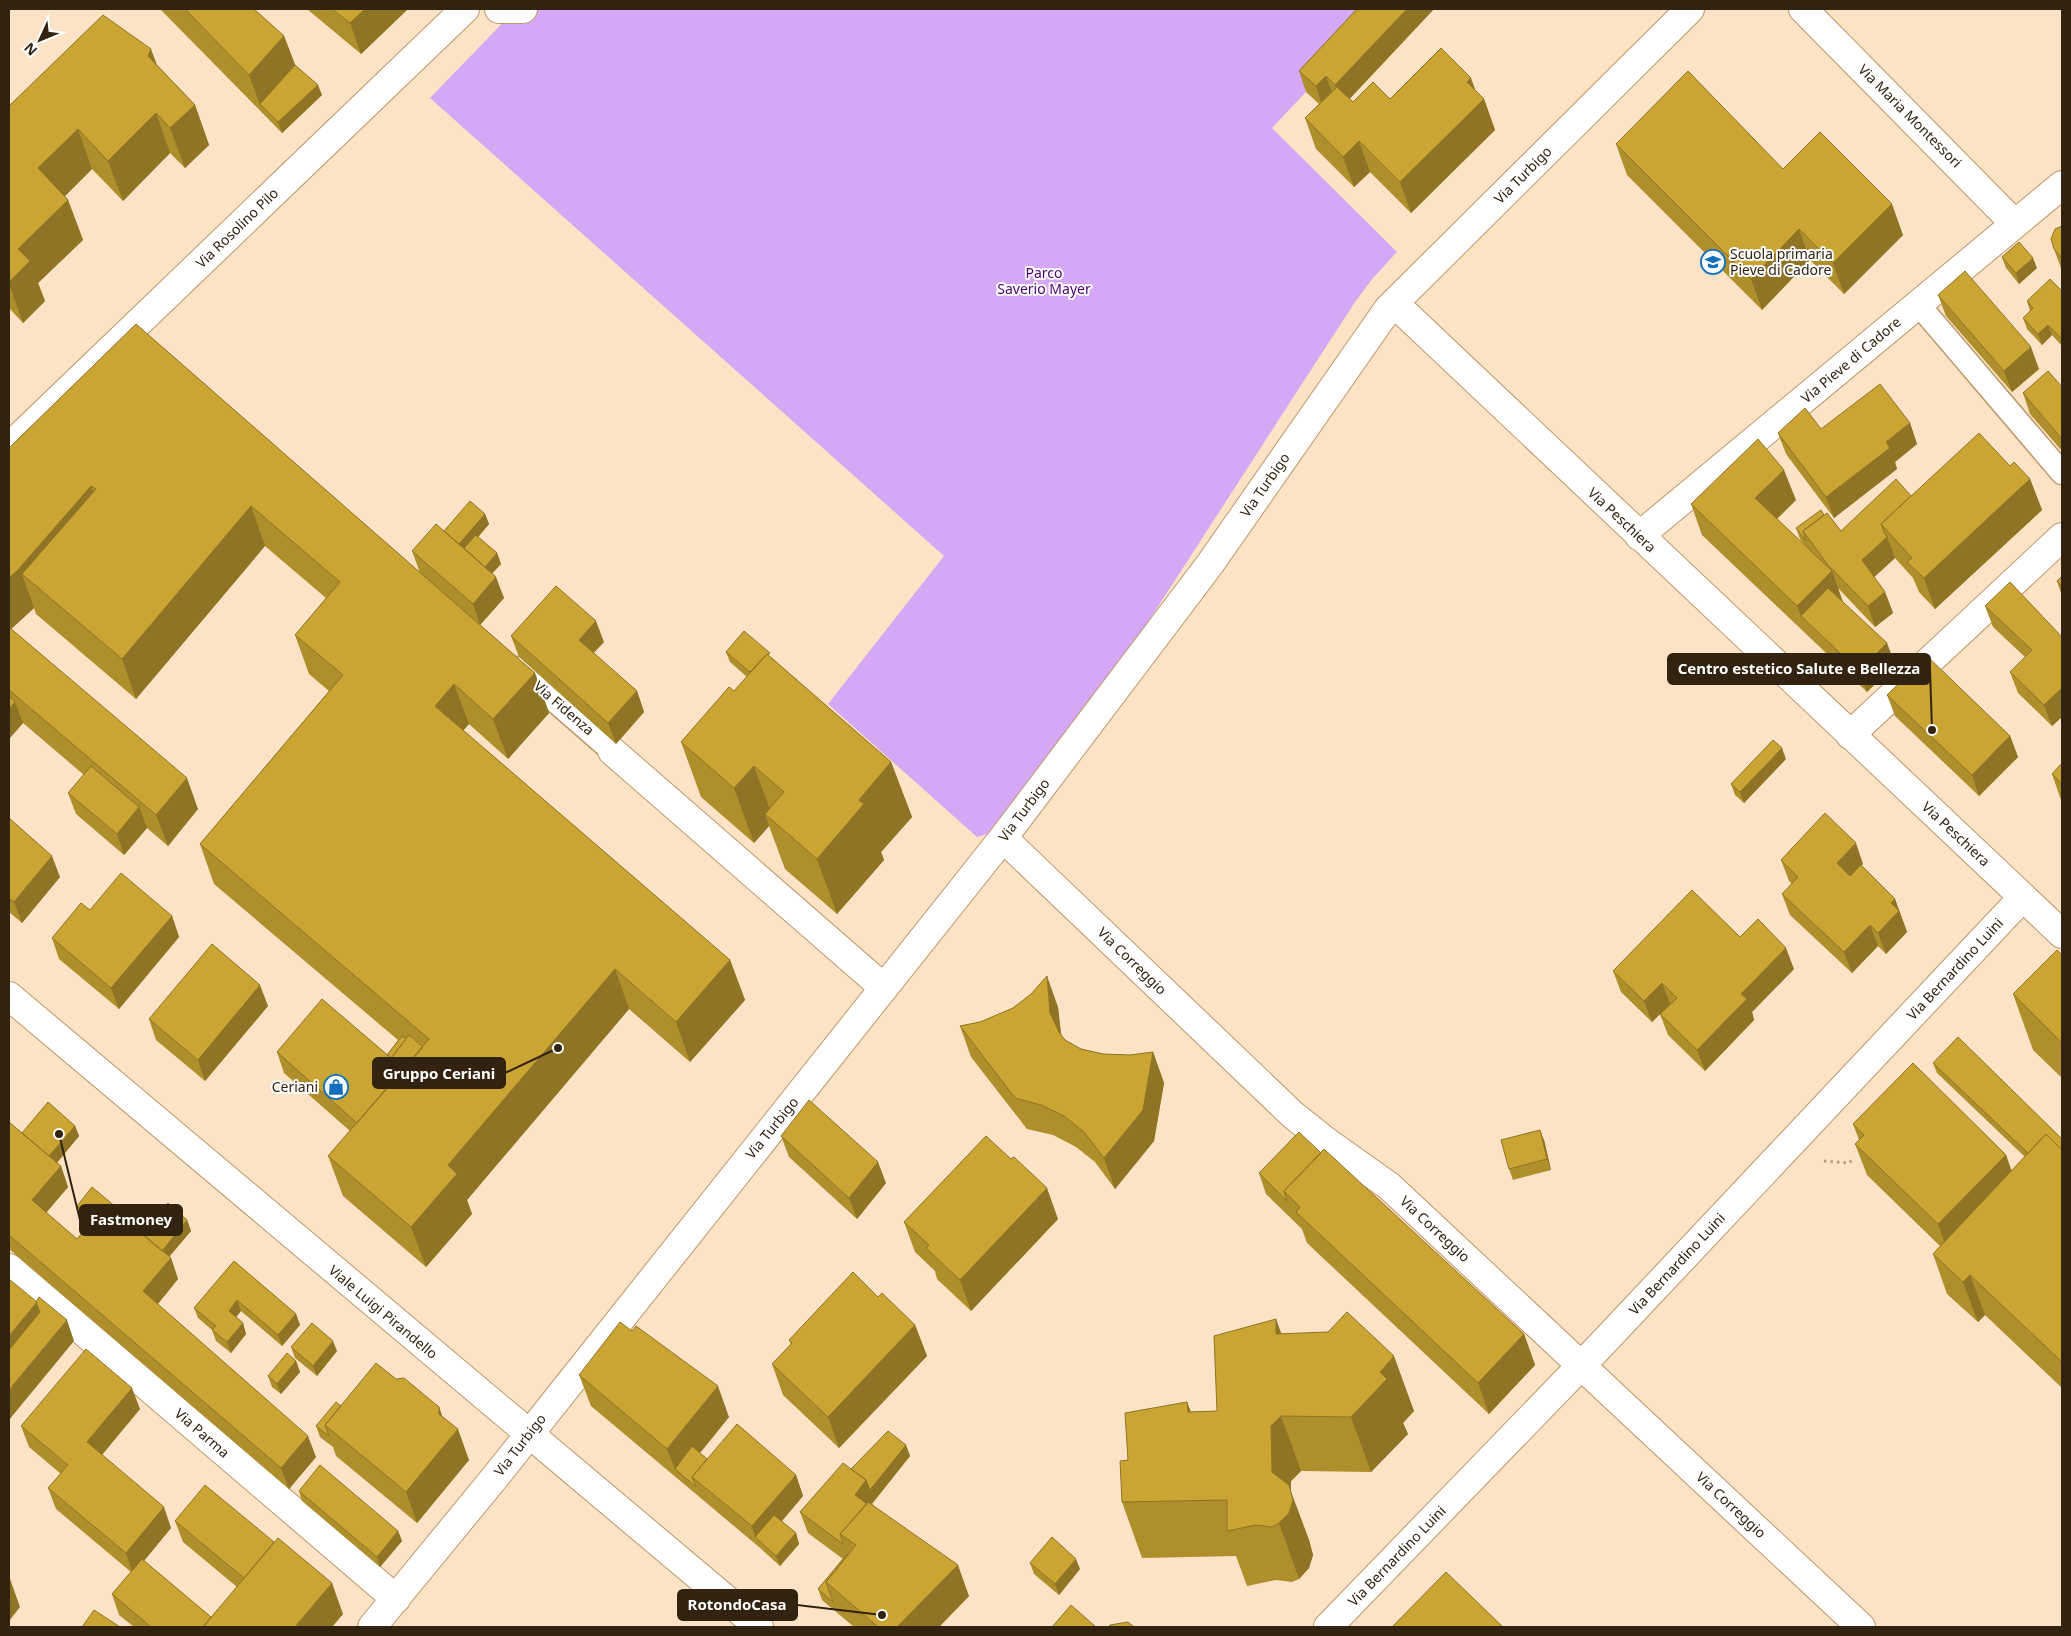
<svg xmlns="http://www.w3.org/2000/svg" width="2071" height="1636" font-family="'Noto Sans',sans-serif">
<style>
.green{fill:#d4a8f5}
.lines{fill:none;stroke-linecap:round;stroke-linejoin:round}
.service-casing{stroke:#be9668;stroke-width:25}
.minor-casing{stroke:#be9668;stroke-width:30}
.secondary-casing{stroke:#be9668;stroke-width:30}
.path{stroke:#b5a086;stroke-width:3;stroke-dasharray:2.5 4;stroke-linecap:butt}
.service{stroke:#fff;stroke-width:22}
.minor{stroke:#fff;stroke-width:28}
.secondary{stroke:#fff;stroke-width:28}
.wall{fill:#af8e2c}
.shaded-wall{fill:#8e7424}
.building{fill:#cba533;stroke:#8e7424}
.labels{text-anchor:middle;stroke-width:4;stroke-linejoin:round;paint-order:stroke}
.street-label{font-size:14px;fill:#322310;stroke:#fff}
.poi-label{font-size:14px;fill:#322310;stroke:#fff;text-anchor:start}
.park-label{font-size:14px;fill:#4b006e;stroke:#fff}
.leader{fill:none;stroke:#322310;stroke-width:2}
.callout-dot{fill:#322310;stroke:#fff;stroke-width:2}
.callout{fill:#322310;stroke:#322310;stroke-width:2}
.callout-label{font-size:15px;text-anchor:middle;font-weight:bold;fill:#fff}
</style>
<rect width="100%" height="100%" fill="#fce3c6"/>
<path class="green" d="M516 9H1384L1272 128 1397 252 1373 278 1355 302 1113 676 987 834 977 837 828 704 944 556 430 98Z"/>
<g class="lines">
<defs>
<path id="service" d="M1918 304 2062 473
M517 668 612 751"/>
<path id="minor" d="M499 9H523
M1803 9 2015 224
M1394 303 2062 934
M9 447 465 9
M1639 536 2062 185
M1850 735 2062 537
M612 751 884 988
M1003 838 1293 1115 1327 1142 1389 1186 1861 1627
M9 1268 396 1599
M372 1627 496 1476 1003 838 1210 564 1388 309 1690 9
M1328 1627 1601 1345 2023 897"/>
<path id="secondary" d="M9 996 759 1627"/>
</defs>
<use href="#service" class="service-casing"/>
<use href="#minor" class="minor-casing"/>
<use href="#secondary" class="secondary-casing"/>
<path class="path" d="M1824 1161 1849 1163 1854 1158"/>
<use href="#service" class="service"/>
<use href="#minor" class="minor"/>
<use href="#secondary" class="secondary"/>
</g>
<path class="wall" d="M160 9H254L284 36 295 65 322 95 282 133Z
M307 9H408L361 54Z
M1357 9H1434L1349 99 1353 102 1475 91 1484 99 1495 130 1411 213 1370 172 1354 187 1316 149 1305 118 1319 104 1306 92 1299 71Z
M157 65 195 105 209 145 185 168 170 153 123 201 92 169 65 196 68 200 83 240 38 283 45 301 23 323 9 308V106Z
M1616 144 1783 169 1903 235 1844 294 1810 260 1762 310 1627 175Z
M2062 226V271L2054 249Z
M2002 257 2037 268 2019 284 2006 268Z
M2062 291V346L2052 335 2042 345 2027 329 2023 318 2030 311 2027 301Z
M1938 295 2039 369 2012 392 1946 316Z
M136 324 535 673 549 713 508 759 469 724 463 730 730 960 745 1000 690 1062 629 1009 467 1200 472 1214 426 1267 343 1196 328 1156 350 1131 284 1073 277 1052 387 1055 398 1040 214 884 200 844 329 691 309 674 295 635 326 598 265 546 136 699 36 614 34 608 11 629 198 809 168 846 147 828 124 855 76 814 68 793 84 775 23 723 9 739V448Z
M2062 387V451L2030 414 2023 393Z
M1910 423 1917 444 1895 462 1897 469 1834 518 1786 454 1778 433Z
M2010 466 2030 479 2042 510 1935 609 1919 592 1913 578 1895 558 1874 577 1885 592 1893 613 1875 627 1838 588 1842 601 1895 664 1867 692 1702 535 1691 504 1796 500 1777 519 1808 549 1800 539 1796 528 1824 515 1841 531 1911 496Z
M485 514 489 524 478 537 497 553 501 564 492 573 504 598 480 625 420 573 412 551 444 531Z
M2062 576V596L2057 581Z
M1985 606 2062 637V717L2052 726 2018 693 2010 672 2025 657 1993 627Z
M511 636 604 642 593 653 637 691 644 712 616 744 519 657Z
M726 652 772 658 891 762 912 817 881 852 884 860 837 914 785 869 769 826 754 843 701 797 681 742 734 691 747 677 730 662Z
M1887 695 2010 736 2018 757 1979 796 1895 716Z
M1786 759 1744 803 1735 795 1731 784Z
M2062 763V803L2052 774Z
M9 818 60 877 22 923 9 912Z
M1781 860 1863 864 1861 866 1895 899 1907 932 1886 954 1878 946 1852 973 1790 915 1782 894 1792 884 1789 881Z
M90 910 172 916 179 937 119 1009 59 959 52 938Z
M1740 937 1794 969 1752 1012 1754 1020 1705 1071 1668 1035 1660 1014 1670 1004 1652 1022 1621 992 1613 971Z
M2062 955V1078L2033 1050 2013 994Z
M268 1006 205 1081 156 1040 149 1019Z
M1058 1007 1061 1034 1065 1040 1081 1049 1103 1054 1130 1055 1153 1052 1164 1083 1154 1141 1115 1189 1095 1162 1076 1147 1053 1135 1027 1129 971 1057 960 1026Z
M1933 1063 2062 1139V1388L1985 1315 1978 1322 1947 1294 1933 1254 1940 1246 1867 1175 1855 1144 1859 1140 1853 1124 2006 1155 2011 1171 2025 1157 1937 1073Z
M9 1122 22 1133 75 1126 79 1136 57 1163 61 1166 68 1187 46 1213 77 1239 90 1224 80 1216 77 1206 119 1214 142 1234 187 1220 191 1231 169 1257 171 1258 178 1279 158 1304 316 1457 289 1489 9 1249Z
M781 1136 886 1183 857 1219 789 1157Z
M1544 1140 1551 1170 1513 1180 1509 1169Z
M1321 1153 1524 1334 1535 1365 1489 1414 1307 1243 1302 1229 1266 1194 1259 1173Z
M1058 1219 971 1311 937 1279 935 1271 915 1252 904 1222Z
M234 1261 296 1314 300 1325 282 1346 241 1311 236 1317 243 1323 246 1334 231 1353 216 1341 212 1330 198 1318 194 1308Z
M878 1297 915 1325 927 1356 839 1448 783 1395 772 1364 791 1345 789 1340Z
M1281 1333 1414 1411 1403 1423 1408 1434 1371 1472 1301 1471 1291 1481V1492L1309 1540 1313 1555 1309 1568 1299 1579 1292 1582 1276 1580 1247 1586 1236 1556 1142 1558 1122 1502 1128 1460 1187 1402 1191 1412 1217 1411Z
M291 1347 337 1351 317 1376 295 1358Z
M296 1361 300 1372 281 1394 272 1387 268 1376Z
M579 1375 729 1417 700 1453 707 1459 796 1475 803 1496 782 1521 796 1533 799 1544 780 1566 759 1547 591 1406Z
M396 1379 439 1407 442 1417 469 1460 417 1523 336 1456 333 1447 320 1437 316 1426 341 1406Z
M140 1409 102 1455 171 1528 144 1561 211 1617 237 1587 183 1542 175 1521 343 1614 332 1627H134L119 1615 112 1594 131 1572 56 1509 48 1488 61 1474 29 1447 21 1426Z
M906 1445 910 1456 872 1504 969 1596 939 1627H854L822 1600 818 1589 843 1559 808 1533 800 1512 851 1469Z
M299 1491 398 1531 402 1541 380 1567 302 1501Z
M1030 1563 1080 1569 1059 1595 1034 1574Z"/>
<path class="shaded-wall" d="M365 9H408L361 54 350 23Z
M1407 9H1434L1343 106 1335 85Z
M284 36 299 75 260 104 249 75Z
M151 49 166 89 148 56Z
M1326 76 1334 97 1323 108 1316 86Z
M1471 78 1480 103 1484 99 1495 130 1411 213 1400 182 1467 82Z
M318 85 322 95 282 133 278 122Z
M195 105 209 145 185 168 170 128Z
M156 113 170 153 123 201 108 161Z
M78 129 92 169 53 208 38 168Z
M1359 141 1370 172 1354 187 1343 157Z
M68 200 83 240 38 283 45 301 23 323 9 284 18 249Z
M1892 204 1903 235 1844 294 1833 263Z
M1799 229 1810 260 1762 310 1751 279Z
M2033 258 2037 268 2019 284 2016 273Z
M2048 325 2052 335 2042 345 2038 334Z
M2031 347 2039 369 2012 392 2004 371Z
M1910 423 1917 444 1895 462 1897 469 1834 518 1826 497 1886 442Z
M1784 470 1796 500 1766 529 1755 498Z
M2030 479 2042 510 1935 609 1924 578Z
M91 486 106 526 22 574 34 608 9 631V578Z
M251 506 265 546 136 699 122 659Z
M485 514 489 524 463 555 455 548Z
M1887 537 1895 558 1870 581 1862 560Z
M497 553 501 564 485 581 481 571Z
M1832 571 1843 602 1801 616 1797 606Z
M496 577 504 598 480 625 473 604Z
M1885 592 1893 613 1875 627 1868 606Z
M596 621 604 642 586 661 579 640Z
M1887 643 1895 664 1867 692 1859 671Z
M535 673 549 713 508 759 493 719Z
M454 684 469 724 450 746 435 706Z
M2062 688V717L2052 726 2044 705Z
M637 691 644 712 616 744 608 723Z
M15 702 23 723 9 739V709Z
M2010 736 2018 757 1979 796 1972 775Z
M1782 748 1786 759 1744 803 1740 792Z
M891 762 912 817 881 852 884 860 837 914 817 859 859 800Z
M754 766 774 821 765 814 769 826 754 843 734 788Z
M187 778 198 809 168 846 156 815Z
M139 807 147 828 124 855 117 834Z
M1856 843 1863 864 1844 884 1837 863Z
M52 856 60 877 22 923 14 902Z
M1895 899 1907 932 1886 954 1878 933 1891 903Z
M172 916 179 937 119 1009 111 988Z
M1870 925 1878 946 1852 973 1844 952Z
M1786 948 1794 969 1752 1012 1754 1020 1705 1071 1697 1050 1741 994Z
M730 960 745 1000 690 1062 676 1022Z
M615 969 629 1009 467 1200 472 1214 426 1267 411 1227 448 1165Z
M1047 976 1058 1007 1062 1043 1050 1013Z
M1662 983 1670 1004 1652 1022 1644 1001Z
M260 985 268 1006 205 1081 198 1060Z
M1153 1052 1164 1083 1154 1141 1115 1189 1104 1158Z
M75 1126 79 1136 49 1172 45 1161Z
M1540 1130 1544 1140 1551 1170 1547 1159Z
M2006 1155 2017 1186 1949 1255 1938 1224Z
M878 1162 886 1183 857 1219 849 1198Z
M61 1166 68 1187 39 1221 32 1200Z
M1047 1188 1058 1219 971 1311 960 1280Z
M187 1220 191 1231 162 1265 158 1255Z
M171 1258 178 1279 151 1312 143 1291Z
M1970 1275 1985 1315 1978 1322 1963 1282Z
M237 1300 241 1311 232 1322 229 1311Z
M37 1302 48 1333 9 1381V1336Z
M296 1314 300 1325 282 1346 278 1335Z
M1276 1319 1296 1374 1276 1334Z
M67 1320 74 1341 9 1420V1390Z
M243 1323 246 1334 231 1353 227 1342Z
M915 1325 927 1356 839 1448 828 1417Z
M1524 1334 1535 1365 1489 1414 1478 1383Z
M333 1341 337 1351 317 1376 313 1366Z
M1394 1356 1414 1411 1403 1423 1408 1434 1371 1472 1351 1417 1380 1372Z
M296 1361 300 1372 281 1394 277 1384Z
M718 1386 729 1417 682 1475 675 1469 667 1449Z
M132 1388 140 1409 95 1463 87 1442Z
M1187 1402 1207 1457 1188 1412Z
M439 1407 450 1438 458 1429 469 1460 417 1523 406 1492 439 1414Z
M1281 1416 1301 1471 1291 1481V1492L1309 1540 1313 1555 1309 1568 1299 1579 1279 1523 1272 1472 1271 1426Z
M308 1436 316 1457 289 1489 281 1468Z
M906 1445 910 1456 862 1516 855 1495 866 1480Z
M796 1475 803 1496 763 1543 755 1537 752 1526Z
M164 1507 171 1528 133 1574 126 1553Z
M398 1531 402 1541 380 1567 377 1557Z
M796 1533 799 1544 780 1566 776 1556Z
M1076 1559 1080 1569 1059 1595 1055 1584Z
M958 1565 969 1596 939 1627H897Z
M9 1576 20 1607 9 1621Z
M332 1583 343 1614 332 1627H295Z"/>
<path class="building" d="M185 9H254L284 36 249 75Z
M332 9H365L350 23Z
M1357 9H1407L1335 85 1326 76 1316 86 1299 71Z
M103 15 151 49 148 56 195 105 170 128 156 113 108 161 78 129 38 168 68 200 18 249 30 261 9 282V106Z
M1441 48 1471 78 1467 82 1484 99 1400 182 1359 141 1343 157 1305 118 1337 87 1353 102 1373 82 1390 99Z
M295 65 318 85 278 122 260 104Z
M1688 71 1783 169 1820 132 1892 204 1833 263 1799 229 1751 279 1616 144Z
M2062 226V258L2054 249 2051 239 2055 229Z
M2019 242 2033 258 2016 273 2002 257Z
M1965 271 2031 347 2004 371 1938 295Z
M2050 279 2062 291V339L2048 325 2038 334 2023 318 2033 308 2027 301Z
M136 324 535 673 493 719 454 684 435 706 730 960 676 1022 615 969 448 1165 457 1174 411 1227 328 1156 429 1039 200 844 343 675 295 635 340 582 251 506 122 659 22 574 96 489 91 486 17 571 9 578V448Z
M2048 371 2062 387V439L2023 393Z
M1880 384 1910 423 1886 442 1890 448 1826 497 1778 433 1805 408 1821 429Z
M1979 433 2010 466 2014 462 2030 479 1924 578 1907 562 1912 558 1881 524Z
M1758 439 1784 470 1755 498 1832 571 1797 606 1691 504Z
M1896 479 1911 496 1881 524 1885 534 1887 537 1862 560 1885 592 1868 606 1828 565 1803 531 1827 513 1841 531Z
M470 501 485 514 459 544 444 531Z
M1821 510 1824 515 1803 531 1806 541 1796 528Z
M436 524 496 577 473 604 412 551Z
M476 535 497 553 485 567 464 548Z
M2062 576V587L2057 581Z
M2010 582 2062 637V688L2044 705 2010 672 2032 650 1985 606Z
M556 586 596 621 579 640 637 691 608 723 511 636Z
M1828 588 1887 643 1859 671 1801 616Z
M9 627 187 778 156 815 9 690Z
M744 631 770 653 768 655 767 654 750 672 726 652Z
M767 654 891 762 859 800 864 804 817 859 765 814 784 792 754 766 734 788 681 742 729 687 734 691Z
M1927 656 2010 736 1972 775 1887 695Z
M9 696 15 702 9 709Z
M1773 740 1782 748 1740 792 1731 784Z
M2062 763V784L2052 774Z
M91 766 139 807 117 834 68 793Z
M1825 813 1856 843 1837 863 1850 876 1861 865 1895 899 1891 903 1899 911 1878 933 1870 925 1844 952 1782 894 1798 877 1781 860Z
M9 818 52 856 14 902 9 898Z
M121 873 172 916 111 988 52 938 81 903 90 910Z
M1692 890 1740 937 1758 919 1786 948 1741 994 1747 999 1697 1050 1660 1014 1677 998 1662 983 1644 1001 1613 971Z
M212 944 260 985 198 1060 149 1019Z
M2057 950 2062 955V1043L2013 994Z
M1047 976 1050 1013 1059 1032 1065 1040 1081 1049 1103 1054 1130 1055 1153 1052 1143 1110 1104 1158 1084 1132 1064 1116 1041 1105 1015 1098 960 1026 980 1022 1013 1008 1031 994Z
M322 999 391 1058 409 1035 423 1047 357 1123 277 1052Z
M402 1036 406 1039 391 1058 387 1055Z
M1958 1037 2062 1139V1150L2046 1134 2028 1153 1933 1063Z
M1913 1063 2006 1155 1938 1224 1855 1144 1864 1135 1853 1124Z
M809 1100 878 1162 849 1198 781 1136Z
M48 1102 75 1126 49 1156 22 1133Z
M9 1122 61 1166 32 1200 77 1239 107 1204 171 1258 143 1291 308 1436 281 1468 9 1235Z
M1540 1130 1547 1159 1509 1169 1501 1140Z
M1299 1132 1321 1153 1284 1191 1287 1201 1259 1173Z
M2046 1134 2062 1150V1362L1970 1275 1963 1282 1933 1254Z
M986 1136 1011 1159 1014 1157 1047 1188 960 1280 926 1248 929 1245 904 1222Z
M1324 1149 1524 1334 1478 1383 1296 1212 1300 1207 1284 1191Z
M92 1187 117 1208 114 1210 107 1204 93 1220 77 1206Z
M168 1203 187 1220 162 1251 142 1234Z
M234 1261 296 1314 278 1335 237 1300 229 1311 243 1323 227 1342 212 1330 216 1326 194 1308Z
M853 1272 878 1297 882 1293 915 1325 828 1417 772 1364 792 1343 789 1340Z
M9 1279 37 1302 9 1336Z
M39 1297 67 1320 9 1390V1350L40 1312 36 1302Z
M1347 1312 1394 1356 1380 1372 1387 1379 1351 1417 1281 1416 1271 1426 1272 1472 1289 1485 1293 1500 1289 1513 1279 1523 1272 1527 1256 1525 1227 1531V1500L1122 1502 1120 1461 1128 1460 1125 1413 1187 1402 1188 1412 1217 1411 1214 1336 1276 1319V1334L1328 1332Z
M620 1322 632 1331 636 1326 718 1386 667 1449 579 1375Z
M312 1323 333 1341 313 1366 291 1347Z
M86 1349 132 1388 87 1442 164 1507 126 1553 48 1488 68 1465 21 1426Z
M287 1353 296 1361 277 1384 268 1376Z
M376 1363 396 1379 404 1378 439 1407V1414L458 1429 406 1492 325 1425Z
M336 1402 341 1406 325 1425 329 1436 316 1426Z
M737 1424 796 1475 752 1526 692 1477Z
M888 1431 906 1445 870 1490 866 1480 851 1469Z
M692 1446 707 1459 692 1477 696 1487 675 1469Z
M843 1463 866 1480 855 1495 867 1504 840 1534 843 1544 800 1512Z
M320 1465 398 1531 377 1557 299 1491Z
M205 1485 274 1542 244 1578 175 1521Z
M868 1502 958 1565 897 1627H878L826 1582 856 1545 840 1534Z
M774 1515 796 1533 776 1556 755 1537Z
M1052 1537 1076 1559 1055 1584 1030 1563Z
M278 1538 332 1583 295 1627H203Z
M847 1554 848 1555 826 1582 833 1602 818 1589Z
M142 1559 211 1617 203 1627H151L112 1594Z
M1446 1572 1503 1627H1392Z
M1071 1605 1096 1627H1052Z
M94 1610 120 1627H82Z
M1128 1622 1134 1627H1108L1110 1625Z"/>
<defs>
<symbol id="school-ring" viewBox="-11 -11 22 22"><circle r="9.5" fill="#fff" stroke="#1270bd" stroke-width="1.5"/><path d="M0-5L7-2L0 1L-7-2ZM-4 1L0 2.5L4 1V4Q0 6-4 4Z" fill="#1270bd"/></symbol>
<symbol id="shop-ring" viewBox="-11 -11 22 22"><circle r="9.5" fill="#fff" stroke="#1270bd" stroke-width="1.5"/><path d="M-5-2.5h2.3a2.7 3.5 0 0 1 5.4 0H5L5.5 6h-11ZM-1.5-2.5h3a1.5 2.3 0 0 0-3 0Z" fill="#1270bd"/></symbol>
</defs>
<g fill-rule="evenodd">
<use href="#school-ring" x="1699" y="248" width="28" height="28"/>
<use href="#shop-ring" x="322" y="1073" width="28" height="28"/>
</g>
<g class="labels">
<g class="street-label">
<text transform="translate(1910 116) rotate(45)" y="5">Via Maria Montessori</text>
<text transform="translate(1523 175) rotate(-45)" y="5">Via Turbigo</text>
<text transform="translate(237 228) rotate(-44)" y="5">Via Rosolino Pilo</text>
<text transform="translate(1851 360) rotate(-40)" y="5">Via Pieve di Cadore</text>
<text transform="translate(1265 485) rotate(-55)" y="5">Via Turbigo</text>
<text transform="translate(1622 520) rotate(43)" y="5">Via Peschiera</text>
<text transform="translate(564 708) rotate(41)" y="5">Via Fidenza</text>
<text transform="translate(1024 810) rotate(-53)" y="5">Via Turbigo</text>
<text transform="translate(1956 834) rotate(43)" y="5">Via Peschiera</text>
<text transform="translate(1132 961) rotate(44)" y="5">Via Correggio</text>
<text transform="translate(1955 969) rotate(-47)" y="5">Via Bernardino Luini</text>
<text transform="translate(772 1128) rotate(-51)" y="5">Via Turbigo</text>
<text transform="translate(1435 1229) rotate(43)" y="5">Via Correggio</text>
<text transform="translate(1677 1264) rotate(-47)" y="5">Via Bernardino Luini</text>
<text transform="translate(383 1312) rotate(40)" y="5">Viale Luigi Pirandello</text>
<text transform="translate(202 1433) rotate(41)" y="5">Via Parma</text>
<text transform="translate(520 1445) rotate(-52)" y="5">Via Turbigo</text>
<text transform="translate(1731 1505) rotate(43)" y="5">Via Correggio</text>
<text transform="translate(1397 1556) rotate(-46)" y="5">Via Bernardino Luini</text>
</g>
<g class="poi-label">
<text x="1730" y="259">Scuola primaria<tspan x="1730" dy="16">Pieve di Cadore</tspan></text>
<text x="318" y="1092" text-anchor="end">Ceriani</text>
</g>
<g class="park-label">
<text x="1044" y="278">Parco<tspan x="1044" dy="16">Saverio Mayer</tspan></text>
</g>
</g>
<path class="leader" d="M1932 730L1930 669M558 1048L505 1073M59 1134L80 1220M882 1615L797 1605"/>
<g class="callout-dot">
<circle cx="1932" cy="730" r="5"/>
<circle cx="558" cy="1048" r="5"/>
<circle cx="59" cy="1134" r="5"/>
<circle cx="882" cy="1615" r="5"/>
</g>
<g class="callout">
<rect x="1668" y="654" width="262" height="30" rx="5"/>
<rect x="373" y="1058" width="132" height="30" rx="5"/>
<rect x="80" y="1205" width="102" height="30" rx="5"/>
<rect x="678" y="1590" width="119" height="30" rx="5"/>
</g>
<g class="callout-label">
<text x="1799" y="674">Centro estetico Salute e Bellezza</text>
<text x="439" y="1079">Gruppo Ceriani</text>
<text x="131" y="1225">Fastmoney</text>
<text x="737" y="1610">RotondoCasa</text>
</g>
<rect width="2071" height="1636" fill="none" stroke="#322310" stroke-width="20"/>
<g transform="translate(40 40) rotate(226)" stroke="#ffffff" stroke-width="4" paint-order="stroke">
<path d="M0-4L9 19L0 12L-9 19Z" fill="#322310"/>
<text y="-8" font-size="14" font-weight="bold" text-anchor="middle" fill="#322310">N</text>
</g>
</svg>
